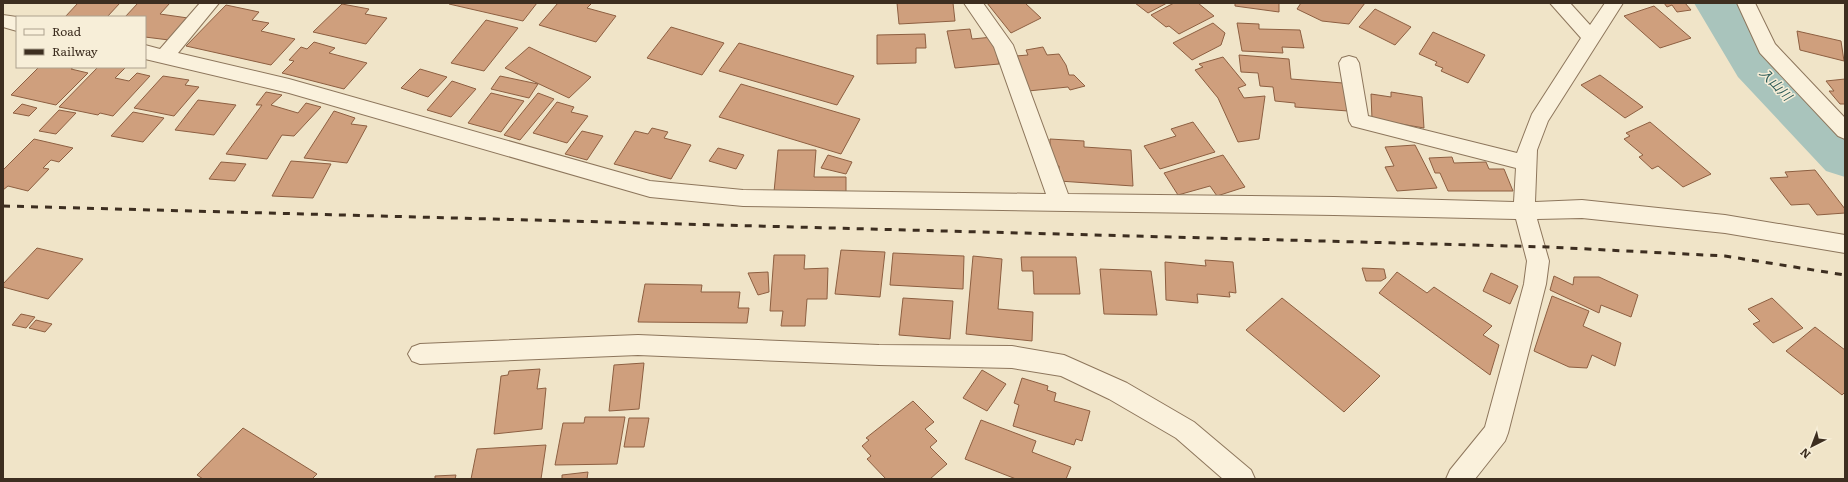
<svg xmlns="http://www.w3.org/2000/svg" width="1848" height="482" font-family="Literata,'Noto Sans JP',serif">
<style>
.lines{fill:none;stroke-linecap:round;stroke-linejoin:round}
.river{fill:#a9c4bc;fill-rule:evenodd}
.building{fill:#cf9f7d;stroke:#8d5f41}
.minor-casing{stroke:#8d765c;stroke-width:2}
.minor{fill:#faf1dc;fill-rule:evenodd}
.rail{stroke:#3d2e20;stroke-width:3;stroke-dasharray:7 7;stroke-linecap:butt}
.labels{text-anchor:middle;stroke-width:3;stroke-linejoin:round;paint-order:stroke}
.water-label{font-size:13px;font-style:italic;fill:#2f5d5a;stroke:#f7eed8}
</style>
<rect width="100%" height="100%" fill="#f0e4c8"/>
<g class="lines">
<path class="river" d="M1694 3H1742L1774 51 1845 122V177L1826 171 1738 77Z"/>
</g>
<path class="building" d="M78 3H120L107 17H110H65Z
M138 3H170L160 14 188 18 169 40 145 37V17H125Z
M537 3 523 21 449 4 450 3Z
M558 3H588L591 4 587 8 616 16 596 42 539 25Z
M897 3H953L955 21 899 24Z
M987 3H1025L1041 18 1011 33Z
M1135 3H1167L1148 13Z
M1174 3H1198L1214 16 1179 34 1169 26 1166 27 1151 15Z
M1235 3H1279V12L1235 6Z
M1301 3H1365L1349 24 1322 21 1297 9Z
M1664 3H1685L1691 10 1677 12 1672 5 1667 7Z
M342 4 369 9 365 14 387 18 366 44 313 32Z
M226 5 259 12 252 20 269 23 261 31 295 39 271 65 186 46Z
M1654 6 1691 38 1660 48 1624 16Z
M1375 9 1411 27 1395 45 1359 27Z
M486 20 518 28 484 71 451 63Z
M1213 23 1225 33 1221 45 1192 60 1173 43Z
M1237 23 1259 24V29L1300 30 1304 48 1282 47 1283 53 1242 51Z
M671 27 724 43 702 75 647 58Z
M970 29 972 39 993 37 999 64 955 68 947 31Z
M1797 31 1841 41 1844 61 1800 50Z
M1433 32 1485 55 1468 83 1441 71 1443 68 1435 65 1437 62 1419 54Z
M925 34 926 48H916V63L877 64V35Z
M314 42 335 48 329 53 367 63 344 89 282 73 294 61 289 60 301 47 307 49Z
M739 43 854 76 837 105 719 71Z
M529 47 591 77 569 98 505 68Z
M1043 47 1047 55 1059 54 1066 65 1069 75H1074L1085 86 1070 90 1068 87 1028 91 1016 56 1028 55 1026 50Z
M1239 55 1289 59 1291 79 1343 83 1348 111 1295 107V103L1275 101 1273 87 1260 86 1258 73 1241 72Z
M1223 57 1246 85 1238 88 1244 98 1265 96 1259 139 1238 142 1218 98 1195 70 1203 67 1199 64Z
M39 67H74L71 69 88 73 56 105 11 95Z
M98 67H126L115 78 129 81 137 73 150 76 113 116 100 113 98 115 59 107Z
M420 69 447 77 428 97 401 88Z
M1600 75 1643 107 1625 118 1581 85Z
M163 76 189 80 185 85 199 87 174 116 134 108Z
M500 76 538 84 529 98 491 89Z
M1845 79V104H1840L1829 91H1834L1826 81Z
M452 81 476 89 451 117 427 110Z
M741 84 860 119 841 154 719 117Z
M266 92 282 95 271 105 298 113 306 103 321 107 294 136 282 135 267 159 226 154 262 105H256Z
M1391 92 1422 97 1424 128 1372 119 1371 94 1391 97Z
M491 93 524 101 501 132 468 123Z
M538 93 554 99 520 140 504 135Z
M198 100 236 105 214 135 175 130Z
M557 102 574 107 571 112 588 116 567 143 533 133Z
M22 104 37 108 29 116 13 113Z
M59 110 76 113 56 134 39 131Z
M334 111 355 118 351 124 367 126 347 163 304 158Z
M133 112 164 118 143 142 111 136Z
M1193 122 1215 152 1160 169 1144 146 1176 136 1171 129Z
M1650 122 1711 174 1683 187 1658 166 1652 169 1639 157 1643 155 1624 139 1630 136 1626 133Z
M652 128 668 132 664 138 691 145 671 179 614 164 635 131 648 134Z
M582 131 603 136 587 160 565 154Z
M34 139 73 148 59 162 51 160 43 168 49 169 28 191 8 186 3 190V170Z
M1050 139 1084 141V147L1131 150 1133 186 1059 181V166L1050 165Z
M1415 145 1437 188 1397 191 1385 167 1394 166 1385 147Z
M718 148 744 155 736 169 709 161Z
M778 150H816L814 177H846V192H774Z
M828 155 852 162 846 174 821 168Z
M1223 155 1245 187 1217 196 1210 186 1178 195 1164 173Z
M1452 157 1454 163 1486 162 1489 169H1504L1513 191H1448L1440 173H1435L1429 158Z
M291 161 331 164 313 198 272 196Z
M221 162 246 164 235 181 209 179Z
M1815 170 1845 209V213L1817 215 1809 204 1791 205 1770 178 1788 177 1785 172Z
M37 248 83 259 48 299 3 287V284Z
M841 250 885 252 880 297 835 294Z
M893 253 964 256 963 289 890 285Z
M774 255H805L804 269 828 268 827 299H807L805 326H781L783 311H770Z
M973 256 1002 259 998 309 1033 312 1032 341 966 334Z
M1021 257H1076L1080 294H1034L1033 271H1022Z
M1205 260 1233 262 1236 293 1229 292 1230 297 1197 294 1198 303 1166 300 1165 262 1206 266Z
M1362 268 1384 269 1386 278 1381 281H1366Z
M1100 269 1151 271 1157 315 1104 314Z
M768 272 769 292 758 295 748 273Z
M1397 272 1427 293 1434 287 1492 326 1483 335 1499 345 1490 375 1379 293Z
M1491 273 1518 286 1510 304 1483 291Z
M1554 276 1573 285 1574 277H1599L1638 295 1631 317 1601 305 1599 313 1550 290Z
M645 284 702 285 701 292H740L738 308H749L747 323 638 322Z
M1552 296 1589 311 1583 326 1621 343 1615 366 1592 355 1587 368 1569 367 1534 351Z
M903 298 953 301 950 339 899 335Z
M1282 298 1380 376 1344 412 1246 330Z
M1772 298 1803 328 1773 343 1753 324 1760 321 1748 309Z
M21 314 35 317 26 328 12 325Z
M36 320 52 324 45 332 29 328Z
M1815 327 1845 350V392L1842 395 1786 351Z
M644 363 639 409 609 411 614 365Z
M540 369 537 389 546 388 542 429 494 434 501 376 508 375 509 371Z
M982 370 1006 384 987 411 963 398Z
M1022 378 1048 386 1047 390 1056 393 1054 401 1090 411 1082 441 1076 439 1074 445 1013 426 1019 405 1014 403Z
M913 401 934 422 925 429 937 441 930 447 947 464 930 479H886L867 459 871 456 862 446 869 440 866 438Z
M585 417H625L617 464 555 465 563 423H584Z
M629 418H649L644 447H624Z
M981 420 1036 441 1032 452 1071 467 1066 479H1016L965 459Z
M243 428 317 474 312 479H203L197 475Z
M546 445 541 479H471L477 449Z
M588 472 587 479H562V475Z
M456 475 455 479H435V476Z"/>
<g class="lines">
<defs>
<path id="minor" d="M200 3H219L178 53 289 79 650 181 743 190 1046 194 994 47 964 3H983L1013 45 1068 194 1334 197 1514 202 1516 168 1352 126 1349 121 1339 63 1342 58 1349 56 1356 58 1359 63 1368 116 1517 153 1532 114 1581 38 1550 3H1570L1590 25 1605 3H1623L1548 121 1537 150 1535 202 1582 200 1725 215 1845 235V253L1725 233 1582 218 1537 219 1549 261 1546 284 1508 433 1505 441 1475 479H1446L1450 470 1485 427 1524 284 1527 261 1516 219 1334 215 743 206 650 197 289 93 145 59V45L160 49Z
M1737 3H1755L1775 44 1845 118V139L1838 136 1760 53Z
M3 15 17 17V31L3 27Z
M638 335 879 345 1012 346 1064 355 1127 383 1194 422 1251 470 1255 479H1223L1176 438 1109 399 1061 376 1012 368 879 365 638 355 420 364 412 361 408 354 412 347 420 344Z"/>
</defs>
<use href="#minor" class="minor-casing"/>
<use href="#minor" class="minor"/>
<path class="rail" d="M3 206 1548 247 1725 256 1845 275"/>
</g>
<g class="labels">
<g class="water-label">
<text transform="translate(1776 84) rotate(46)" y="5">入山川</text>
</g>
</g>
<rect width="1848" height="482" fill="none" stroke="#3d2e20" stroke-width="8"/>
<rect x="16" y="16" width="130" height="52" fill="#f7eed8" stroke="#ada18e"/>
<rect x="24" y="29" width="20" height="6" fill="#faf1dc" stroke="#ada18e"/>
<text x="52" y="36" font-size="12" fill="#3d2e20">Road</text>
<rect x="24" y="49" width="20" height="6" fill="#3d2e20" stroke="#ada18e"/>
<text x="52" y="56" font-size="12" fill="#3d2e20">Railway</text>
<g transform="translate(1812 446) rotate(222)" stroke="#f7eed8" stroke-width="3" paint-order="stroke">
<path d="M0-3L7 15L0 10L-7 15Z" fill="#3d2e20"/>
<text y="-6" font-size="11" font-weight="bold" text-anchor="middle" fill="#3d2e20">N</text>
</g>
</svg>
